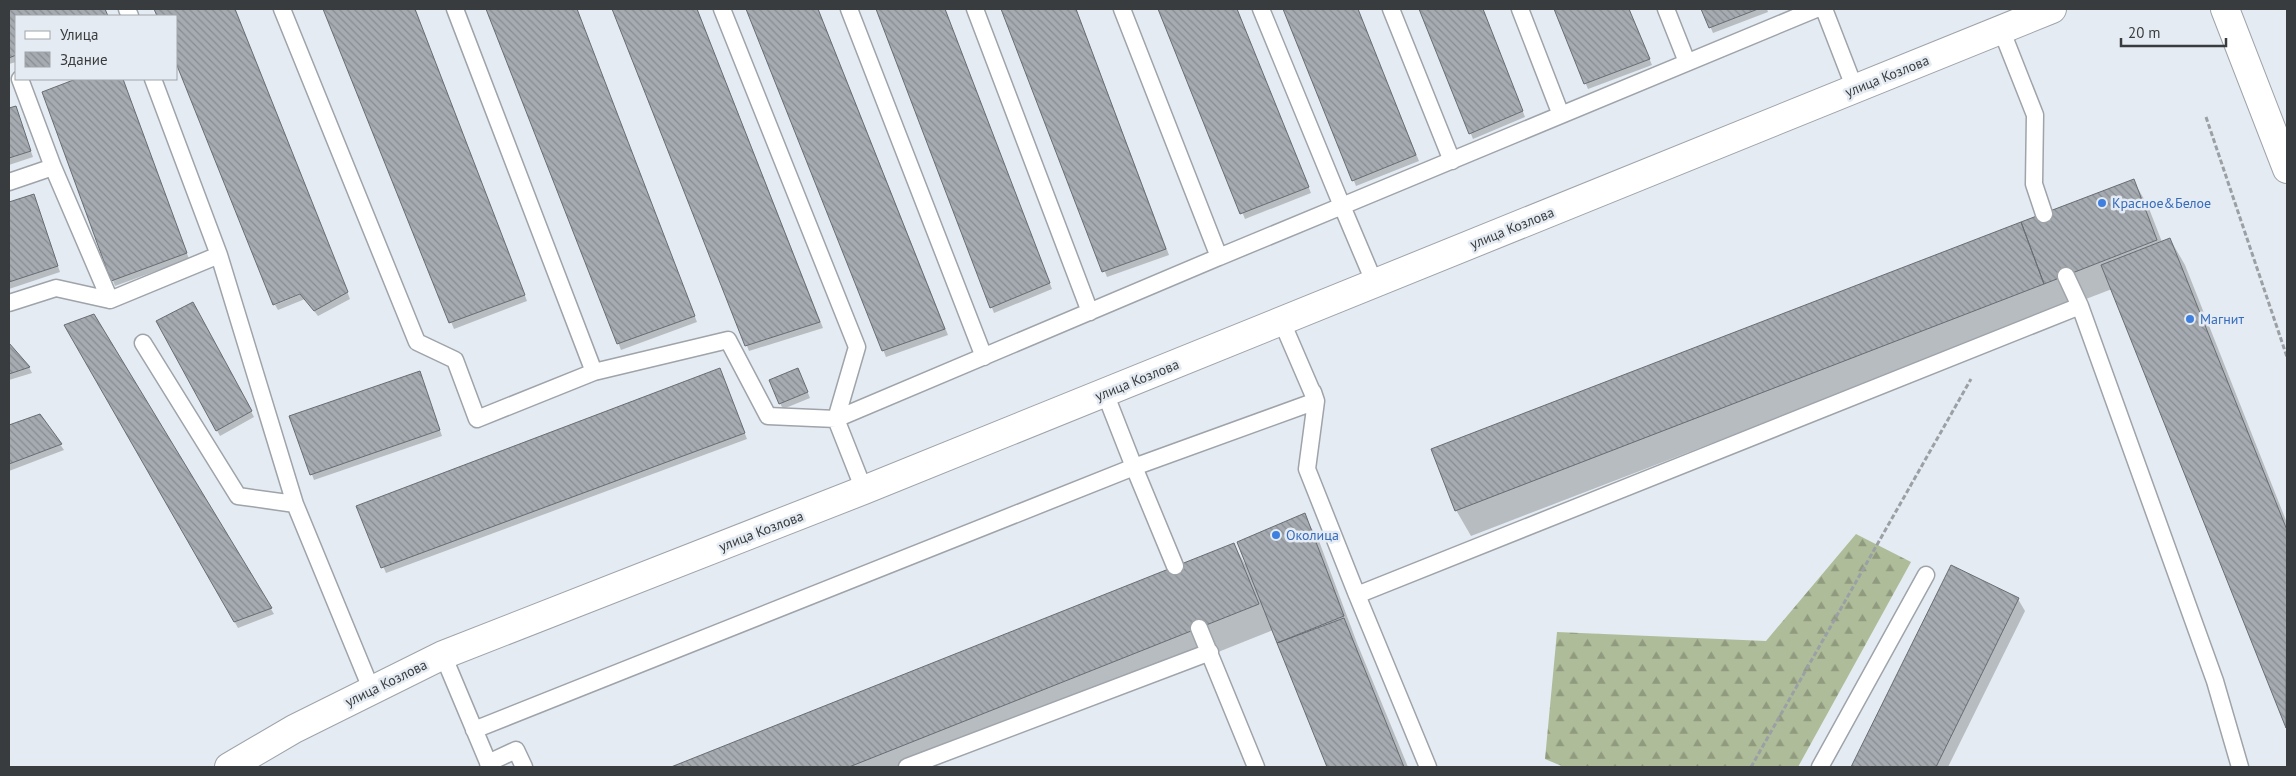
<svg xmlns="http://www.w3.org/2000/svg" width="2296" height="776" font-family="'PT Sans',sans-serif">
<style>
.forest{fill:url(#forest-firs)}
.shadow{fill:#0003}
.building{fill:url(#building-back-hatch);stroke:#686d73}
.lines{fill:none;stroke-linecap:round;stroke-linejoin:round}
.service-casing{stroke:#9ea4aa;stroke-width:19}
.minor-casing{stroke:#9ea4aa;stroke-width:30}
.primary-casing{stroke:#9ea4aa;stroke-width:30}
.path{stroke:#9ba0a5;stroke-width:3;stroke-dasharray:5 2.5;stroke-linecap:butt}
.service{stroke:#fff;stroke-width:16}
.minor{stroke:#fff;stroke-width:28}
.primary{stroke:#fff;stroke-width:28}
.shop-dot{fill:#3f7fe0;stroke:#e5ebf2;stroke-width:2}
.labels{text-anchor:middle;stroke-width:5;stroke-linejoin:round;paint-order:stroke}
.street-label{font-size:14px;fill:#393c3e;stroke:#e5ebf2}
.shop-label{font-size:14px;fill:#366cbe;stroke:#e5ebf2;text-anchor:start}
</style>
<defs>
<pattern id="forest-firs" width="22" height="20" patternUnits="userSpaceOnUse" patternTransform="scale(1.25)"><rect width="22" height="20" fill="#afbc99"/><path d="M5 1l3.5 6h-7zM16 11l3.5 6h-7z" fill="#8f9a7e"/></pattern>
<pattern id="building-back-hatch" width="6" height="6" patternUnits="userSpaceOnUse" patternTransform="scale(1.25)"><rect width="6" height="6" fill="#a5abb1"/><path d="M-1 5l2 2M0 0l6 6M5-1l2 2" fill="none" stroke="#878c91"/></pattern>
</defs>
<rect width="100%" height="100%" fill="#e5ebf2"/>
<path class="forest" d="M1856 534 1911 562 1798 767H1564L1545 759 1557 632 1766 641Z"/>
<path class="shadow" d="M9 9H105L108 16H16V62L9 64Z
M156 9H235L350 299 318 316 305 299 278 310 275 305 306 292 176 16H159Z
M324 9H415L527 301 454 329Z
M487 9H576L697 322 621 350Z
M614 9H697L823 328 749 351Z
M747 9H818L948 335 886 357Z
M877 9H945L1052 289 994 313Z
M1002 9H1076L1169 255 1107 277Z
M1159 9H1236L1311 193 1245 219Z
M1284 9H1357L1419 161 1356 186Z
M1420 9H1483L1525 117 1473 139Z
M1555 9H1629L1652 65 1588 89Z
M1703 9H1767L1768 12 1713 33Z
M80 79H123L189 259 115 286 43 92Z
M15 107 33 157 9 165V109Z
M2133 180 2148 206 2162 242 2170 239 2185 265 2287 523V728L2112 289 1471 536 1456 510Z
M33 195 60 272 9 289V203Z
M193 303 254 417 220 436 158 322Z
M94 315 274 614 238 628 65 325Z
M9 345 29 367 32 373 9 380Z
M722 375 747 439 386 573 358 506Z
M801 376 810 398 783 409 780 403Z
M422 379 442 436 314 480 291 417Z
M40 415 64 450 9 471V427Z
M1304 515 1319 541 1357 643 1408 767H1329L1273 630 930 767H674L1234 545 1245 564Z
M1951 566 2018 599 2025 611 1948 767H1852Z"/>
<path class="building" d="M9 9H105L108 16H16V55L9 58Z
M154 9H235L348 292 314 311 300 294 273 305 176 63V16H157Z
M323 9H415L525 295 449 323Z
M486 9H577L695 316 617 344Z
M612 9H697L820 322 745 346Z
M746 9H818L945 329 882 351Z
M876 9H945L1050 283 990 308Z
M1001 9H1076L1166 249 1102 272Z
M1158 9H1237L1309 187 1240 214Z
M1283 9H1358L1416 155 1352 181Z
M1419 9H1483L1523 111 1469 134Z
M1554 9H1629L1650 59 1584 84Z
M1701 9H1758L1709 28Z
M76 79H123L187 253 111 281 42 92Z
M16 106 31 151 9 158V108Z
M2134 179 2157 240 2044 284 2021 222Z
M34 194 58 266 9 282V202Z
M2021 222 2044 284 1455 511 1431 449Z
M2170 238 2287 530 2286 728 2101 265Z
M193 302 252 411 216 431 156 321Z
M94 314 272 608 234 622 64 325Z
M9 343 30 367 9 374Z
M720 368 745 433 381 568 356 506Z
M798 368 808 392 779 404 769 380Z
M420 371 440 430 310 475 289 416Z
M40 414 62 444 9 464V425Z
M1305 513 1344 616 1277 643 1237 542Z
M1234 543 1259 604 849 767H671Z
M1951 565 2019 598 1936 767H1851Z
M1344 618 1404 767H1327L1277 643Z"/>
<g class="lines">
<defs>
<path id="service" d="M127 9 130 16
M282 9 417 342 455 360 477 419 594 372
M455 9 594 372 728 340 768 416 836 419 864 490
M722 9 857 347 836 419
M849 9 984 357
M975 9 1090 312
M1122 9 1219 257 1342 206 1261 9
M1391 9 1452 161
M1520 9 1561 115
M1666 9 1687 62
M1824 9 1855 89
M2001 29 2035 115 2034 184 2044 214
M20 79 53 167
M153 79 219 255
M9 182 53 167 110 300
M2066 276 2080 306 2215 681 2240 767
M1375 284 1342 206 1816 9
M9 303 56 288 110 300 219 255 295 504 372 691
M1282 322 1316 401 1307 469 1357 595 2080 306
M143 343 238 496 295 504
M1105 393 1134 467 1316 401 1313 392
M836 419 1219 257
M1357 595 1428 767
M1199 628 1256 767
M443 655 490 767
M474 730 1134 467 1175 566
M488 763 516 750 524 767
M907 767 1210 652
M1820 767 1926 575"/>
<path id="minor" d="M2225 9 2287 169"/>
<path id="primary" d="M229 767 294 729 443 655 864 490 2052 9"/>
</defs>
<use href="#service" class="service-casing"/>
<use href="#minor" class="minor-casing"/>
<use href="#primary" class="primary-casing"/>
<path class="path" d="M2206 117 2287 357
M1751 767 1971 379"/>
<use href="#service" class="service"/>
<use href="#minor" class="minor"/>
<use href="#primary" class="primary"/>
</g>
<g class="shop-dot">
<circle cx="2102" cy="203" r="5"/>
<circle cx="2190" cy="319" r="5"/>
<circle cx="1276" cy="535" r="5"/>
</g>
<g class="labels">
<g class="street-label">
<text transform="translate(1887 76) rotate(-22)" y="5">улица Козлова</text>
<text transform="translate(1512 228) rotate(-22)" y="5">улица Козлова</text>
<text transform="translate(1137 380) rotate(-22)" y="5">улица Козлова</text>
<text transform="translate(761 531) rotate(-21)" y="5">улица Козлова</text>
<text transform="translate(386 683) rotate(-26)" y="5">улица Козлова</text>
</g>
<g class="shop-label">
<text x="2112" y="208">Красное&amp;Белое</text>
<text x="2200" y="324">Магнит</text>
<text x="1286" y="540">Околица</text>
</g>
</g>
<rect width="2296" height="776" fill="none" stroke="#393c3e" stroke-width="20"/>
<rect x="15" y="15" width="162" height="65" fill="#e5ebf2" stroke="#a0a5aa"/>
<rect x="25" y="31" width="25" height="8" fill="#ffffff" stroke="#a0a5aa"/>
<text x="60" y="40" font-size="15" fill="#393c3e">Улица</text>
<rect x="25" y="52" width="25" height="15" fill="url(#building-back-hatch)" stroke="#a0a5aa"/>
<text x="60" y="65" font-size="15" fill="#393c3e">Здание</text>
<path d="M2121 38v8h105v-8" fill="none" stroke="#393c3e" stroke-width="2.5"/>
<text x="2128" y="38" font-size="15" fill="#393c3e" stroke="#e5ebf2" stroke-width="4" paint-order="stroke">20 m</text>
</svg>
